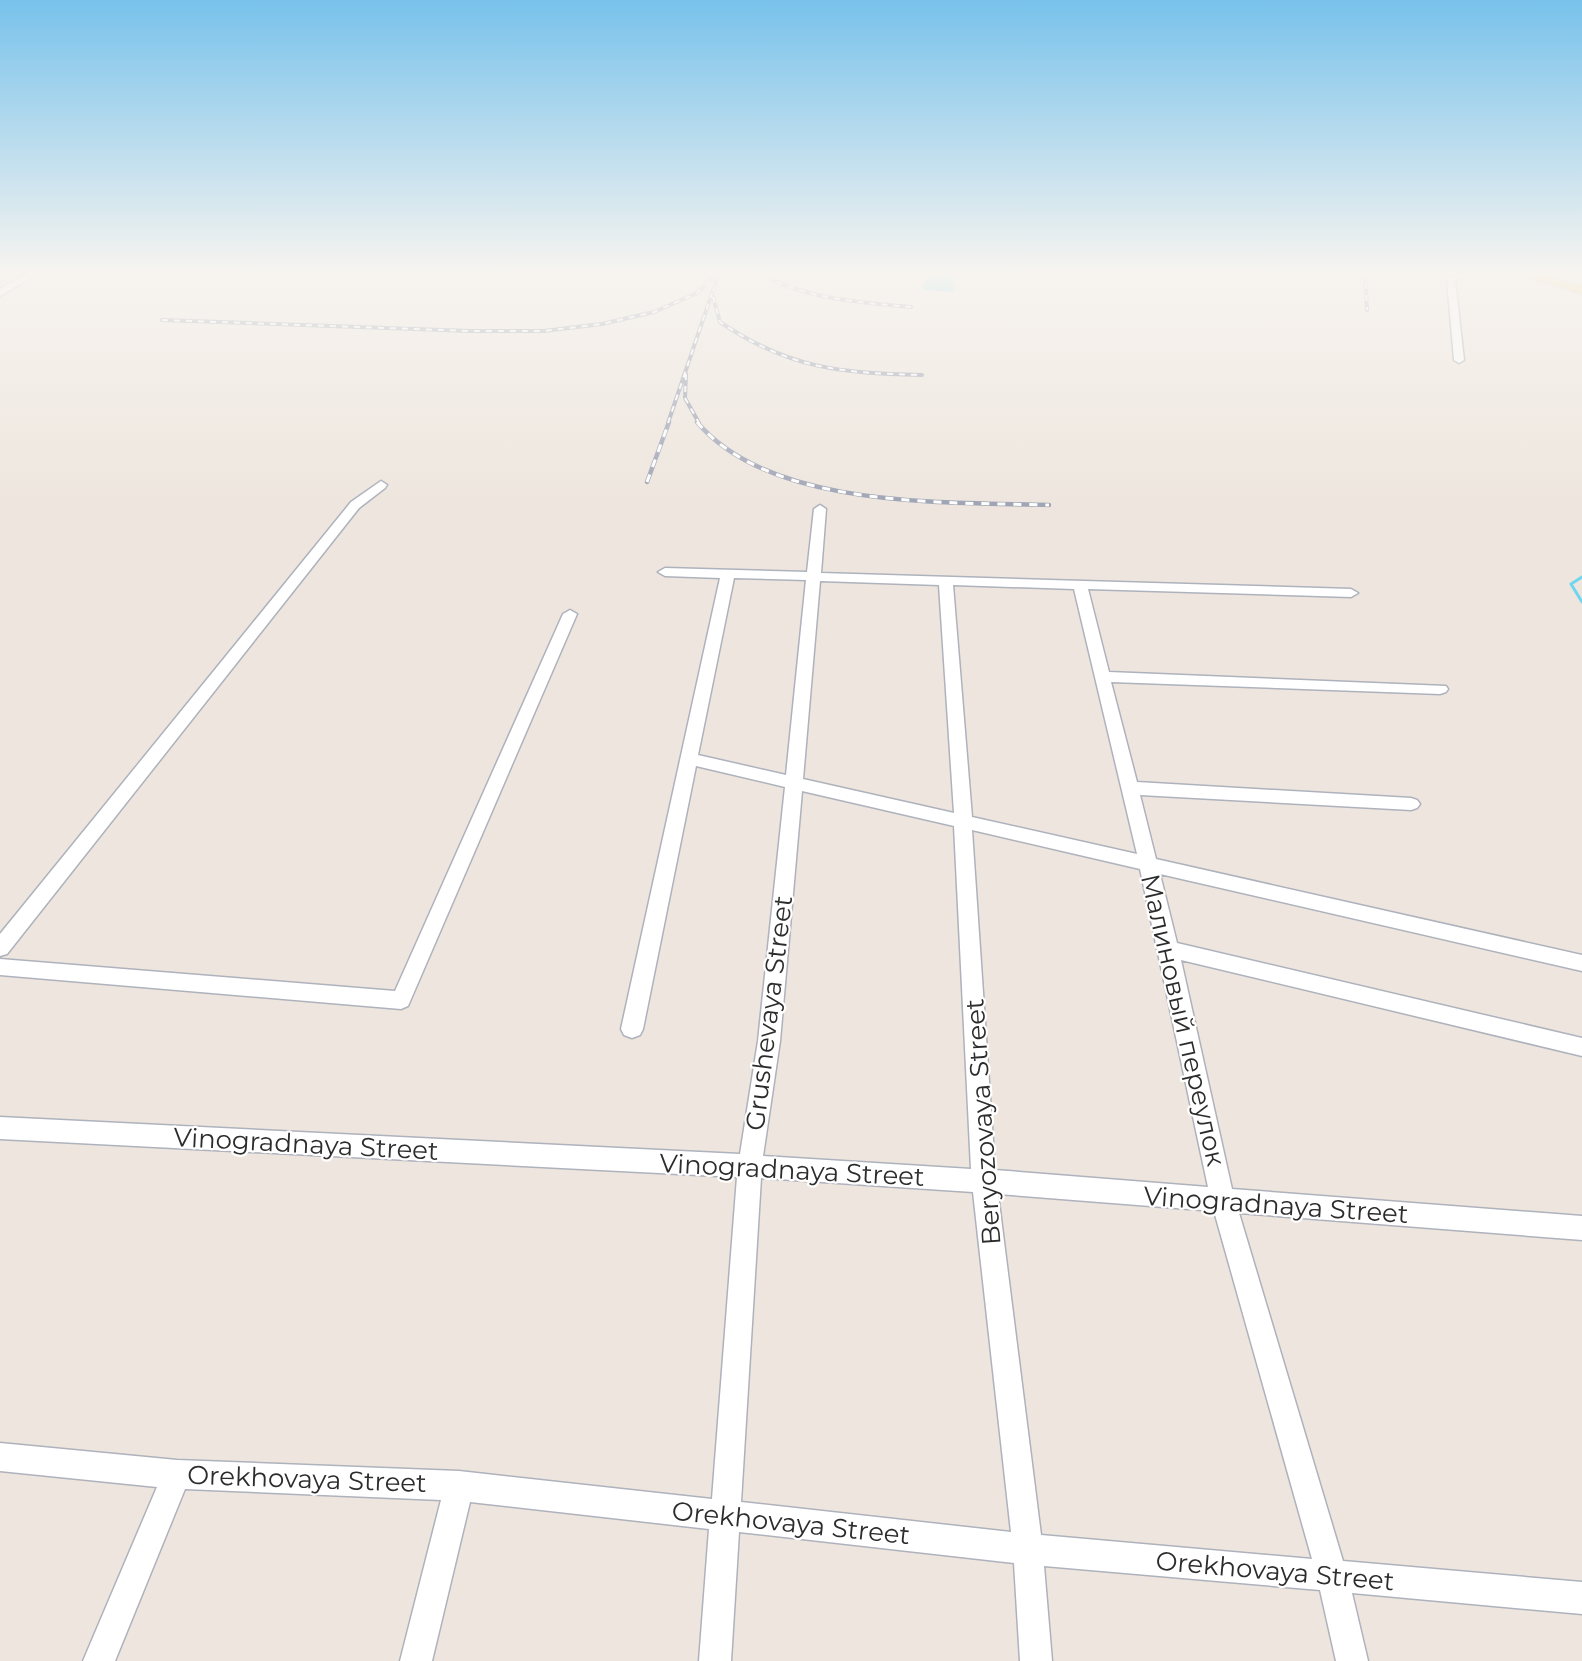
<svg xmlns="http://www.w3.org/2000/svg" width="1582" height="1661" font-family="Montserrat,sans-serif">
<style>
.water{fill:#70d6f0}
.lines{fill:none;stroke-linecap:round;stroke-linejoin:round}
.stream{stroke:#70d6f0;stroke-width:3}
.minor-casing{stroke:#aeb2bc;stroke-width:3}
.major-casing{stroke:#c8c8c8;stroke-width:3}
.minor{fill:#fff;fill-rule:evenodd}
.major{fill:#f3c75e;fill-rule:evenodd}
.rail-far1-casing{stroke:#a0a5b6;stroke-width:4}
.rail-casing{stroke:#a0a5b6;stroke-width:4.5}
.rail-far1{stroke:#fff;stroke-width:2;stroke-dasharray:6;stroke-linecap:butt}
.rail{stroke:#fff;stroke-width:3;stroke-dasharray:8;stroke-linecap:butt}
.labels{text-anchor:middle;stroke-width:4.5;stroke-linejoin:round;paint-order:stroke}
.near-street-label{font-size:26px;fill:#2c2c2c;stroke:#fff}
</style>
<rect width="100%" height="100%" fill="#eee6de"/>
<path class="water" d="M930 275 952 276 955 290 949 292 925 290 922 288Z"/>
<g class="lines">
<path class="stream" d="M1582 577 1571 584 1582 602"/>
<defs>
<path id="minor" d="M32 271H42L0 296V289Z
M1464 271H1475L1455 280 1464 360 1459 363 1454 360 1447 279Z
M381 481 387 485 385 488 359 508 7 954 0 956V934L351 502Z
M820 505 826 509 821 573 1351 589 1358 593 1351 597 1088 589 1109 672 1446 686 1448 689 1446 692 1440 694 1111 682 1137 782 1411 798 1417 800 1420 804 1417 808 1411 810 1140 795 1156 859 1582 955V971L1160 874 1177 943 1582 1038V1056L1181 960 1232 1189 1582 1216V1240L1239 1213 1343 1561 1582 1582V1614L1352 1593 1368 1661H1336L1320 1590 1044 1566 1052 1661H1020L1014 1563 739 1532 731 1661H699L709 1529 470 1502 432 1661H400L441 1500 185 1489 115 1661H83L157 1487 0 1471V1443L177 1460 459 1471 712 1499 737 1177 0 1139V1117L740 1154 758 1041 785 787 696 766 643 1029 640 1035 632 1038 624 1035 621 1029 720 578 665 576 658 572 665 568 807 572 814 509ZM734 578 806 580 786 775 698 755ZM820 581 939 585 954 813 803 779ZM953 585 1074 589 1137 854 972 817ZM802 791 954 826 971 1169 763 1156 780 1041ZM972 830 1140 869 1208 1187 995 1170ZM761 1178 973 1192 1011 1532 741 1502ZM998 1194 1214 1211 1312 1559 1041 1535Z
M570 610 577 614 408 1006 401 1009 0 975V959L395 991 563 614Z"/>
<path id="major" d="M1510 271H1527L1582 286V294Z"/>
</defs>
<use href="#minor" class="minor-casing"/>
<use href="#major" class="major-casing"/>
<use href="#minor" class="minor"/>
<use href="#major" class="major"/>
<defs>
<path id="rail-far1" d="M755 271C803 299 856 302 911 307
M1365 271 1367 310
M719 274 712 293 720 322C789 369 841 373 922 375
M162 320 470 331H544L602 324 654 312 697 293 719 271
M686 374 685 398 699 423
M668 423 712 293"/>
<path id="rail" d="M697 422C770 509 945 502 1049 505
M647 482 669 422"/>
</defs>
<use href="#rail-far1" class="rail-far1-casing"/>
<use href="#rail" class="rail-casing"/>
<use href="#rail-far1" class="rail-far1"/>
<use href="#rail" class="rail"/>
</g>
<linearGradient id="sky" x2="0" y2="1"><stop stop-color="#78c2eb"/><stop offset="0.54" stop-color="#f7f4f0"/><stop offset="1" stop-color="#f7f4f0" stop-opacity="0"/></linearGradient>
<rect width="1582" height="503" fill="url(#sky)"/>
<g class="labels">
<g class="near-street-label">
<text transform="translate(769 1013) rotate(-83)" y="9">Grushevaya Street</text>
<text transform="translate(1183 1020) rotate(77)" y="9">Малиновый переулок</text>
<text transform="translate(983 1122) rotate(-94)" y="9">Beryozovaya Street</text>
<text transform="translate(306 1144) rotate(3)" y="9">Vinogradnaya Street</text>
<text transform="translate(792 1170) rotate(3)" y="9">Vinogradnaya Street</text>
<text transform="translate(1276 1205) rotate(4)" y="9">Vinogradnaya Street</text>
<text transform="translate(307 1479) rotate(2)" y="9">Orekhovaya Street</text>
<text transform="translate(791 1523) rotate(6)" y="9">Orekhovaya Street</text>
<text transform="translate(1275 1571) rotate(5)" y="9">Orekhovaya Street</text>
</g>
</g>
</svg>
